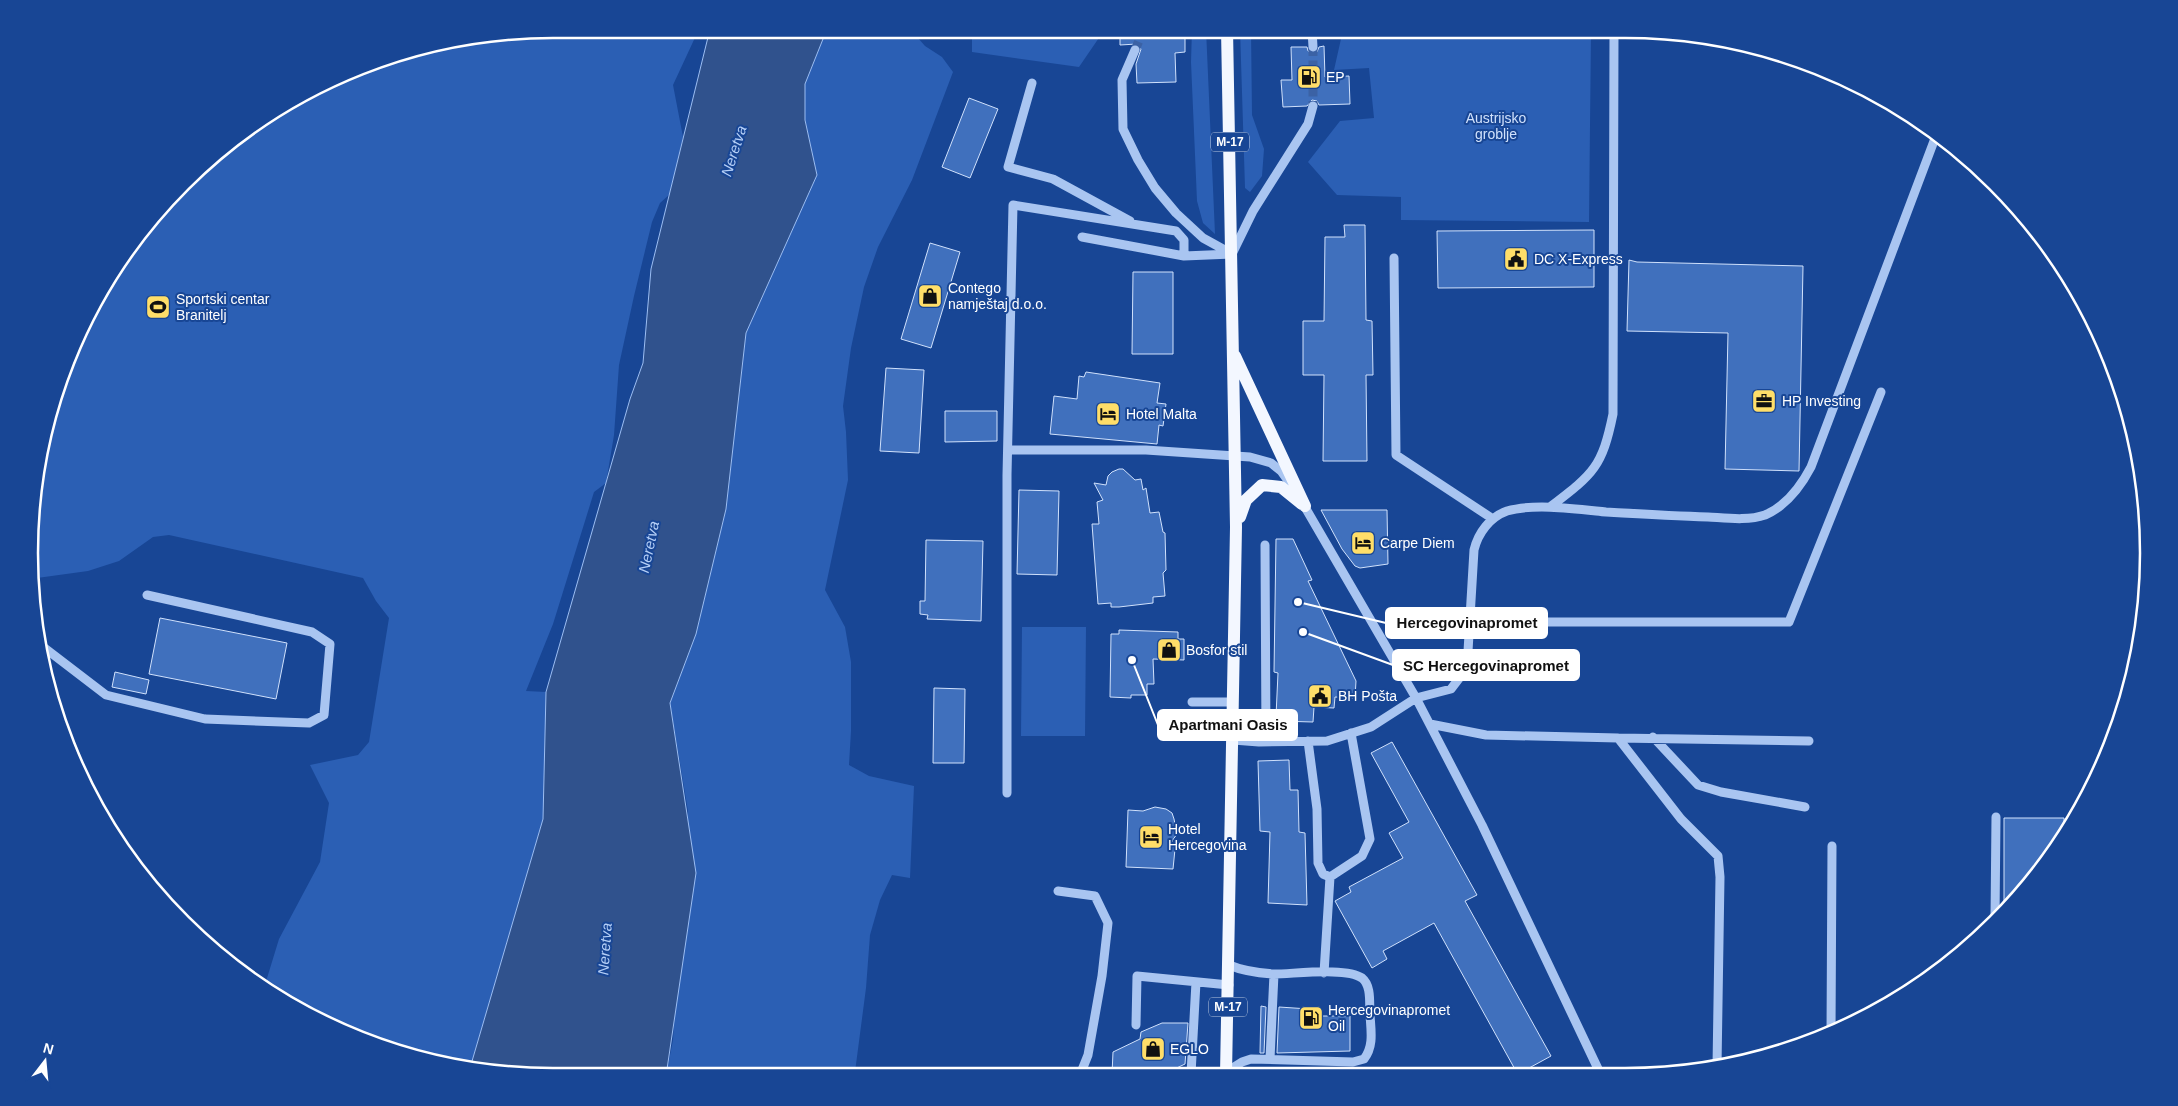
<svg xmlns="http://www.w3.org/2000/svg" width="2178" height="1106" font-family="Helvetica,sans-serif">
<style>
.green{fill:#2b5fb4}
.water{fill:#30528d;stroke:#9cbef3}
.building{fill:#4070bd;stroke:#d0e1fc}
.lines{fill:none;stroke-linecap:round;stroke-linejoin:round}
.minor-tunnel{stroke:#3b62a5;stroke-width:9;stroke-dasharray:9 4.5;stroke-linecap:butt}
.minor{stroke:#a9c5f1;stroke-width:9}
.major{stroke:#f3f7ff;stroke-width:12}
.labels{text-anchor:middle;stroke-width:4;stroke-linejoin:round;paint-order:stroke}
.shield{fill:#184695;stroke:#bac8df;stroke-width:1}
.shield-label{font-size:12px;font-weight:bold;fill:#fff}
.poi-label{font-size:14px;fill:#fff;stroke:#184695;text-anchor:start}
.park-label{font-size:14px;fill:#d0e1fc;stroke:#184695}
.water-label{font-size:15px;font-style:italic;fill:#b5cff7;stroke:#184695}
.rim{fill:none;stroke:#fff;stroke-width:2.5}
.leader{fill:none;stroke:#fff;stroke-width:2}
.callout-dot{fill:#fff;stroke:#184695;stroke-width:2}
.callout{fill:#fff;stroke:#fff;stroke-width:2}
.callout-label{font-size:15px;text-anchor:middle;font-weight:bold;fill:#111}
</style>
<rect width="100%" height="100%" fill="#184695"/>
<path class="green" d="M553 29H699L673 85 683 137 670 194 660 203 652 222 634 296 619 365 614 435 606 483 594 492 553 624 526 691 546 692 543 819 470 1068 418 1059 321 1023 264 988 279 939 320 862 329 803 310 765 358 755 369 742 389 618 376 601 363 578 169 535 153 537 119 561 88 571 37 578 32 577 30 519 39 450 69 353 117 262 159 207 234 137 291 99 384 57 451 39Z
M827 29H922L918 38 925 46 942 57 953 72 912 180 878 247 864 287 851 348 843 406 846 432 848 480 825 590 845 627 851 662V731L849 765 869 776 914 786 910 878 892 875 880 900 870 935 866 988 855 1072 792 1075 666 1076 673 1040 688 811 670 703 696 634 726 509 746 333 817 175 805 120V83Z
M972 29H1105L1079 67 972 52Z
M1192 29H1206L1215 234 1203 223 1197 201 1191 62Z
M1240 29H1251L1252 115 1264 149 1262 176 1250 192 1245 188Z
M1343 30H1591L1589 222 1401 220V197L1337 195 1308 162 1340 121 1374 118 1369 68 1334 70Z
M1022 627H1086L1085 736H1021Z"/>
<path class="water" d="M710 29H827L805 84V120L817 175 746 333 726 509 696 634 670 703 696 873 666 1076H519L470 1068 543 819 546 692 630 399 643 363 651 269Z"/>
<path class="building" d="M1120 29H1185V52L1175 53 1176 82 1137 83 1136 64 1141 49 1137 44 1120 45Z
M1324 46 1325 77 1349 76 1350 104 1319 105 1317 101 1312 100 1307 106 1283 107 1281 80H1292L1291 47H1307L1308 51 1313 53 1317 52 1319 47Z
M969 98 998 109 970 178 942 167Z
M1344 225H1365L1366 320 1372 321 1373 375H1366L1367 461H1323L1324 375H1303V321H1324L1325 237H1345Z
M1594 230V287L1438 288 1437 231Z
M930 243 960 252 931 348 901 339Z
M1629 260 1637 262 1803 266 1799 471 1725 469 1728 333 1627 331Z
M1133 272H1173V354H1132Z
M886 368 924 370 919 453 880 451Z
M1086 372 1160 383 1157 403 1166 404 1163 426 1159 425 1157 444 1050 434 1054 396 1077 399 1079 376 1084 377Z
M945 411H997V441L945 442Z
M1119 469H1123L1135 480 1141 479 1143 490 1146 488 1150 513 1159 512 1163 532 1165 533 1166 570 1163 573 1165 596 1153 597V603L1119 607H1111V603L1098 604 1092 524H1099L1097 502 1103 500 1094 483 1106 485 1108 476 1112 472Z
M1019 490 1059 491 1057 575 1017 574Z
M1321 510H1387L1388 564 1360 568 1355 566 1342 549Z
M1276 539H1293L1312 580 1308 581 1356 681 1355 698 1335 697 1334 708 1314 707 1313 722 1278 721 1276 716 1278 673 1274 672Z
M926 540 983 541 981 621 927 619 928 615 920 614V601H925Z
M160 618 287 643 276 699 149 674Z
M1119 630 1178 632V639H1184V660L1153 659 1154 684H1147V695H1131V698L1110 697 1111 634H1119Z
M115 672 149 680 146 694 112 687Z
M934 688 965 689 964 763H933Z
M1392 742 1477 895 1465 901 1551 1056 1520 1073H1517L1434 923 1383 951 1387 959 1372 968 1335 901 1351 892 1349 887 1403 858 1389 833 1409 822 1371 753Z
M1289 760 1290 790H1298L1299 832 1305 833 1307 905 1268 903 1270 832 1260 831 1258 761Z
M1155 807 1166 809 1172 813 1174 819 1177 834 1172 841 1175 849 1173 869 1126 867 1128 810 1143 811Z
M2004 818H2064V835L2041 872 2004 909Z
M1261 1006 1266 1007 1264 1053H1260Z
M1279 1007 1309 1009V1016H1350V1051L1277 1053Z
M1162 1023H1188L1185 1064 1164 1074H1112L1113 1052 1140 1039 1141 1032Z"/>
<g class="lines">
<path class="minor-tunnel" d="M1313 47V106
M1135 50 1144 29"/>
<path class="minor" d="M1312 30 1313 47
M1135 50 1122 80 1123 129 1138 160 1155 188 1176 213 1203 238 1232 254
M1032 83 1008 167 1053 179 1130 221
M1082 237 1184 256 1232 254
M1232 254 1253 211 1308 124 1313 106
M1394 258 1396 455 1493 519
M1008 450H1146L1250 457 1271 463 1281 471 1291 485
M1302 502 1416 698 1482 825 1600 1073
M1550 507C1593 474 1602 468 1613 414L1614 30
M1265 545 1266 742
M1471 622H1789L1881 392
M38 645 42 646 106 695 205 719 309 723 324 715 330 644 312 632 147 595
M1192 702H1233
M1430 724 1486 735 1618 738 1681 819 1718 856 1720 877 1717 1066
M1653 737 1698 785 1721 792 1805 807
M1618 738 1809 741
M1233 740 1259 742 1327 741 1371 727 1416 698 1451 689 1467 668 1474 550C1478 533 1490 517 1507 511 1534 503 1577 509 1606 512 1640 514 1674 516 1708 517 1726 518 1748 521 1765 515 1786 506 1801 486 1811 467L1937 133
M1308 741 1317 809 1318 863 1323 874 1330 877
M1007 793V475L1013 205 1176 231 1184 240V256
M1330 877 1362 856 1370 839 1351 733
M1058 891 1095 896 1108 923 1102 976 1088 1055 1080 1075
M1995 918 1996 817
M1324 973 1330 877
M1136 1025 1137 976 1229 985
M1831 1034 1832 846
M1270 1059 1274 974
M1226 1072 1242 1062 1251 1059 1353 1062 1364 1059C1374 1046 1371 1031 1370 1015 1369 1004 1372 986 1362 978 1347 967 1294 974 1274 974 1258 973 1243 971 1229 965
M1191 1074 1196 982"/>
<path class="major" d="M1235 356 1305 506
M1240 517 1246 500 1262 485 1281 487 1302 504
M1226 1074 1236 527 1227 29"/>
</g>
<defs>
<symbol id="fuel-square" viewBox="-11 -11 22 22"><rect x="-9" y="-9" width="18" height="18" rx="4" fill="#ffde69" stroke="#184695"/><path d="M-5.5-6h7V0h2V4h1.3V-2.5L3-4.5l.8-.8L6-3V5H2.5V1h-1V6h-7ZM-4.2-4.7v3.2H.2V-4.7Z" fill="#111"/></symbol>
<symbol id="civic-square" viewBox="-11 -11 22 22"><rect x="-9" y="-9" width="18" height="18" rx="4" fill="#ffde69" stroke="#184695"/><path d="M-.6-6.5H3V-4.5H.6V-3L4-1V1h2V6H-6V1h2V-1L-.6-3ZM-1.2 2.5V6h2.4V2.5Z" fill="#111"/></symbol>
<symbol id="shop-square" viewBox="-11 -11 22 22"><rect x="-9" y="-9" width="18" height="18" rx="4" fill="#ffde69" stroke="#184695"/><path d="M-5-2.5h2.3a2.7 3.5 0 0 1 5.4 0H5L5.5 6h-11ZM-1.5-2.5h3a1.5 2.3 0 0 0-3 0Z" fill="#111"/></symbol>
<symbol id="stadium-square" viewBox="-11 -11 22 22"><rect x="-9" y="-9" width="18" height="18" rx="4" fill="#ffde69" stroke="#184695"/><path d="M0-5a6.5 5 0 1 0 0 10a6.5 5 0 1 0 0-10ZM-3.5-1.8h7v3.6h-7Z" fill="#111"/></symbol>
<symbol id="office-square" viewBox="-11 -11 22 22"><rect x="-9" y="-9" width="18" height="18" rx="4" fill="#ffde69" stroke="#184695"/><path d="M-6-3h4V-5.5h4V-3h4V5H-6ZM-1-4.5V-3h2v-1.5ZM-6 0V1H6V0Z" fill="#111"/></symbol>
<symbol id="hotel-square" viewBox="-11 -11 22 22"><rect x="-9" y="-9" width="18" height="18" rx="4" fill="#ffde69" stroke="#184695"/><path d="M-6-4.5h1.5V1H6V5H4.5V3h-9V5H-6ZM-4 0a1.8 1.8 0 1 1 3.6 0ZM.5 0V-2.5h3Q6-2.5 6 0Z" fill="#111"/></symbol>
</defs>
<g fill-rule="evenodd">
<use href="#fuel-square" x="1295" y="63" width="28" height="28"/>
<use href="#civic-square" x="1502" y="245" width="28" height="28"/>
<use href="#shop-square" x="916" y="282" width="28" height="28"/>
<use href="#stadium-square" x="144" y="293" width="28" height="28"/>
<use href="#office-square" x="1750" y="387" width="28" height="28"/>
<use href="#hotel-square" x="1094" y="400" width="28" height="28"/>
<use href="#hotel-square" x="1349" y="529" width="28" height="28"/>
<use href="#shop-square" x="1155" y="636" width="28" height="28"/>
<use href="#civic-square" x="1306" y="682" width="28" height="28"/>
<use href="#hotel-square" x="1137" y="823" width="28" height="28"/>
<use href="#fuel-square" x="1297" y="1004" width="28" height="28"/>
<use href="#shop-square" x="1139" y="1035" width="28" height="28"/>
</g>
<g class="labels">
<g class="shield">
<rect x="1211" y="132.5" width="38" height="19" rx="4"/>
<rect x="1209" y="997.5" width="38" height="19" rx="4"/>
</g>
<g class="shield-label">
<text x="1230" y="146">M-17</text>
<text x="1228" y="1011">M-17</text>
</g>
<g class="poi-label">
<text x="1326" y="82">EP</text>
<text x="1534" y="264">DC X-Express</text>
<text x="948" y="293">Contego<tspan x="948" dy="16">namještaj d.o.o.</tspan></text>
<text x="176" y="304">Sportski centar<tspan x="176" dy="16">Branitelj</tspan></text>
<text x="1782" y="406">HP Investing</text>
<text x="1126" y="419">Hotel Malta</text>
<text x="1380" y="548">Carpe Diem</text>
<text x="1186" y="655">Bosfor stil</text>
<text x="1338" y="701">BH Pošta</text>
<text x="1168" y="834">Hotel<tspan x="1168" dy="16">Hercegovina</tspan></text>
<text x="1328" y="1015">Hercegovinapromet<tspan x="1328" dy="16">Oil</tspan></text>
<text x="1170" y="1054">EGLO</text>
</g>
<g class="park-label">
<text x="1496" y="123">Austrijsko<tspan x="1496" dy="16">groblje</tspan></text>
</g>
<g class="water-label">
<text transform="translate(734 151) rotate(-72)" y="5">Neretva</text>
<text transform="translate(649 547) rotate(-78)" y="5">Neretva</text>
<text transform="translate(605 949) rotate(-86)" y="5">Neretva</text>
</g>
</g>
<path d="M0 0H2178V1106H0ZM553 38H1625A515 515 0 0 1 2140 553V553A515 515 0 0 1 1625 1068H553A515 515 0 0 1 38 553V553A515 515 0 0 1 553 38Z" fill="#184695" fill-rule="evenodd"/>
<path class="rim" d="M553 38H1625A515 515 0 0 1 2140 553V553A515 515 0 0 1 1625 1068H553A515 515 0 0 1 38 553V553A515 515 0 0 1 553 38Z"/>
<path class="leader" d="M1298 602L1386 623M1303 632L1393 665M1132 660L1158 725"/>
<g class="callout-dot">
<circle cx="1298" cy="602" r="5"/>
<circle cx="1303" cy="632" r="5"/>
<circle cx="1132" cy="660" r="5"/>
</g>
<g class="callout">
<rect x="1386" y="608" width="161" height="30" rx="5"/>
<rect x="1393" y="650" width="186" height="30" rx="5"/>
<rect x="1158" y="710" width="139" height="30" rx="5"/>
</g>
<g class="callout-label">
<text x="1467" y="628">Hercegovinapromet</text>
<text x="1486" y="671">SC Hercegovinapromet</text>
<text x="1228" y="730">Apartmani Oasis</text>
</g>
<g transform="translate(45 1061) rotate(16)" stroke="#184695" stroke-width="4" paint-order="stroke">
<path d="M0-4L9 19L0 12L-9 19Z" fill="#ffffff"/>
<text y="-8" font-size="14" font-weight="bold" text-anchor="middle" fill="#ffffff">N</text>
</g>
</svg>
